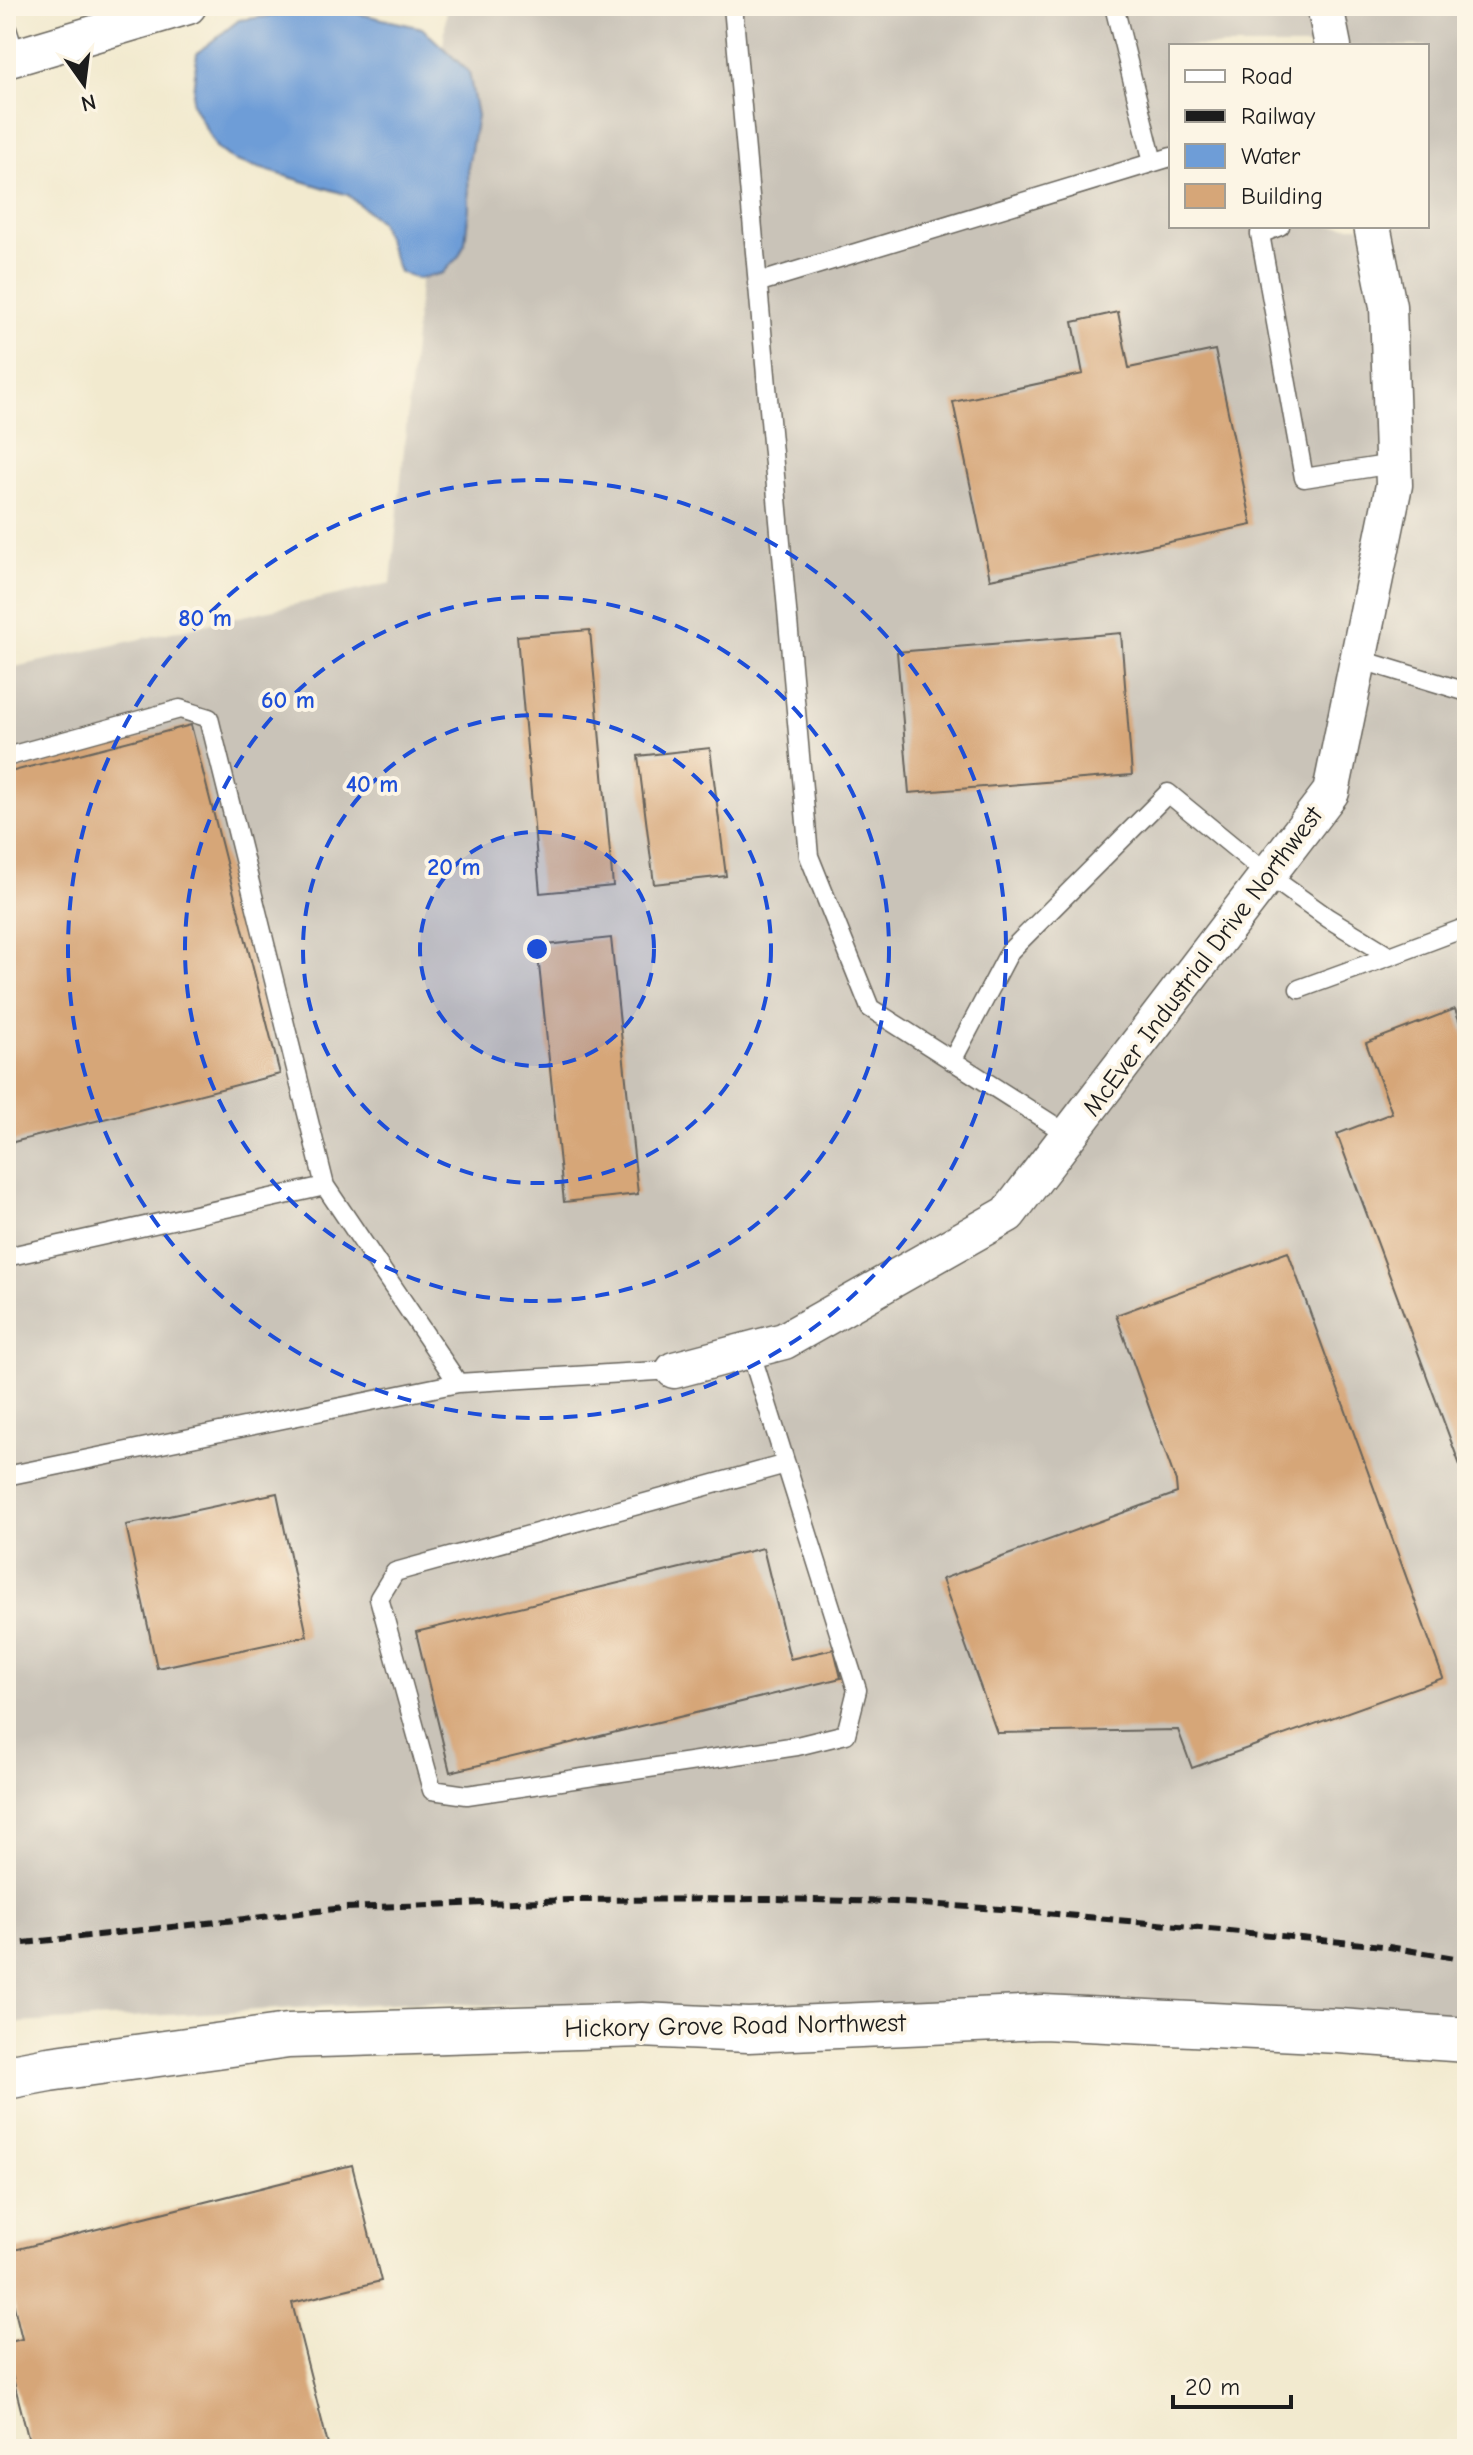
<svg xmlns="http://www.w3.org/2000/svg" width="1473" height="2455" font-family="'Comic Neue',sans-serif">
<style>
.industrial{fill:#c9c3b8;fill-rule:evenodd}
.water{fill:#6e9dd7;stroke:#455c7a;stroke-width:2}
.building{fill:#d6a678}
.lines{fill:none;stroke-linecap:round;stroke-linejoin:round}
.service-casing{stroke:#67645b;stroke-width:21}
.minor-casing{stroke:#67645b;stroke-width:39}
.tertiary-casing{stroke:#67645b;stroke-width:47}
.service{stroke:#fff;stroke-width:18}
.minor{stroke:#fff;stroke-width:36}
.tertiary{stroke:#fff;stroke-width:44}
.rail{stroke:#1c1c1c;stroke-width:6;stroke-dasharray:12 6;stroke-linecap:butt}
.ring{fill:none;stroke:#1d4ed8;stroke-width:4;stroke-dasharray:14 10}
.labels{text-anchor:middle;stroke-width:8;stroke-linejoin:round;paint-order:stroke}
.street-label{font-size:26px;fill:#1c1c1c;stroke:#fcf5e5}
.centre{fill:#1d4ed8;stroke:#fcf5e5;stroke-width:4}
.ring-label{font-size:24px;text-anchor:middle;font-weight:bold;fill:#1d4ed8;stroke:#fcf5e5;stroke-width:8;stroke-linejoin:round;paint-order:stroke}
</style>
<rect width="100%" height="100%" fill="#fcf5e5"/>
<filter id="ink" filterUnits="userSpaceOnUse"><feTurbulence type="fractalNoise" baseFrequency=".0125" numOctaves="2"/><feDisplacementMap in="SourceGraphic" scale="16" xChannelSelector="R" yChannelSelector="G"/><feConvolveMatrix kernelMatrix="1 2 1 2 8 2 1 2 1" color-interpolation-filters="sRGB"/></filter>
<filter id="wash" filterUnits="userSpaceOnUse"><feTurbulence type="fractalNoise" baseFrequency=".006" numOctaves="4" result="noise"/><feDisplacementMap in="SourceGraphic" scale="32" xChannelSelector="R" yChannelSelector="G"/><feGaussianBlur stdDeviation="1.8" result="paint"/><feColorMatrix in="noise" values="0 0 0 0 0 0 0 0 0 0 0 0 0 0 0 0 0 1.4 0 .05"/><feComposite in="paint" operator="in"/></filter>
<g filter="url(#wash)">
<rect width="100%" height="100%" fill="#f2eacf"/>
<path class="industrial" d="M447 6H1467V2046L409 2002 18 2023 6 2026V669L391 583ZM1171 46H1427V226H1171Z"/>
<path class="water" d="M334 8 422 28 469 72 477 116 468 167 469 208 465 243 459 256 443 273 418 279 399 272 380 222 348 195 233 160 216 147 192 103 197 53 239 20Z"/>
<g id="blocks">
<path class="building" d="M1118 312 1129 368 1215 350 1252 525 990 579 953 402 1083 374 1073 322Z
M590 630 613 886 540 893 517 636Z
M1121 633 1132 775 909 793 897 652Z
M191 725 280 1074 6 1144V773Z
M710 748 726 876 654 884 638 756Z
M611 938 638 1194 564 1202 537 946Z
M1455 1009 1467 1042V1466L1461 1468 1337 1134 1392 1113 1366 1043Z
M1288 1252 1443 1678 1192 1768 1178 1730 997 1733 942 1579 1177 1493 1176 1482 1116 1315Z
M277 1493 307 1636 157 1668 126 1525Z
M763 1548 790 1659 834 1649 841 1678 450 1772 416 1632Z
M352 2165 381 2281 292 2303 329 2449H31L6 2351V2343L22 2339 6 2273V2252Z"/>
</g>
</g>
<g filter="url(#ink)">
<use href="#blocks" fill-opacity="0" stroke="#67645b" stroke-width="2"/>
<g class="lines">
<defs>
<path id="service" d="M733 6 809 856 870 1008 1069 1135
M1114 6 1153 162
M6 26 16 57
M1261 226 1260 234 1304 478 1393 464
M1260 234 1280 226
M757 283 1171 157
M1358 659 1467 692
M6 757 180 709 209 718 325 1186 458 1383
M1299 989 1390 956
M952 1061 1010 951 1168 793 1268 875 1328 918 1390 956 1467 927
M6 1257 325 1186
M750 1350 857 1690 846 1734 797 1746 467 1795 432 1790 379 1598 395 1572 786 1464
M6 1476 458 1383 674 1370"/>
<path id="minor" d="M1325 6 1333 46
M6 60 188 6
M674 1370 784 1341 1008 1214 1331 792 1394 485 1388 306 1372 226"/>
<path id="tertiary" d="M6 2077 49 2069 288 2036 642 2025 748 2030 1043 2017 1339 2031 1467 2040"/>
</defs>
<use href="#service" class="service-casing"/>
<use href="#minor" class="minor-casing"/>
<use href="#tertiary" class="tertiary-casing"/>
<use href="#service" class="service"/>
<use href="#minor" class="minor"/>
<use href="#tertiary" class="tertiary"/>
<path class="rail" d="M6 1945 345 1908 571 1900 774 1899 893 1902 1015 1910 1383 1946 1467 1960"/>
</g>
</g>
<circle cx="537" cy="949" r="117" fill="#1d4ed8" fill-opacity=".12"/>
<g class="ring">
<circle cx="537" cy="949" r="117"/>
<circle cx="537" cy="949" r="234"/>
<circle cx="537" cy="949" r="352"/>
<circle cx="537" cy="949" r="469"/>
</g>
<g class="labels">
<g class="street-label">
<text transform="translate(1202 961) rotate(-53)" y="9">McEver Industrial Drive Northwest</text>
<text transform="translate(735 2025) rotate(-1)" y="9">Hickory Grove Road Northwest</text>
</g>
</g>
<circle cx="537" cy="949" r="12" class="centre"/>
<g class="ring-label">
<text x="205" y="626">80 m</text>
<text x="288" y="708">60 m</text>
<text x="372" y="792">40 m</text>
<text x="454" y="875">20 m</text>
</g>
<rect width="1473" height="2455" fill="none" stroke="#fcf5e5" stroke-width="32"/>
<rect x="1169" y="44" width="260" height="184" fill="#fcf5e5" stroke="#a29e95" stroke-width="2"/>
<rect x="1185" y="70" width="40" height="12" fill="#ffffff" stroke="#a29e95" stroke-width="2"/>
<text x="1241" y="84" font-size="24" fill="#1c1c1c">Road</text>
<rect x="1185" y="110" width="40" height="12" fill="#1c1c1c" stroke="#a29e95" stroke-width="2"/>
<text x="1241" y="124" font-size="24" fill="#1c1c1c">Railway</text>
<rect x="1185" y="144" width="40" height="24" fill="#6e9dd7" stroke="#a29e95" stroke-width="2"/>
<text x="1241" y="164" font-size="24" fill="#1c1c1c">Water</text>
<rect x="1185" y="184" width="40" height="24" fill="#d6a678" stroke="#a29e95" stroke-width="2"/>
<text x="1241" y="204" font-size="24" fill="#1c1c1c">Building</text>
<g transform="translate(84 84) rotate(166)" stroke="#fcf5e5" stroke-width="6" paint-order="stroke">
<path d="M0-6L14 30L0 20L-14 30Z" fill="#1c1c1c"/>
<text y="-12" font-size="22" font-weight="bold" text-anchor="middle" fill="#1c1c1c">N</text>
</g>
<path d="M1173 2395v12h118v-12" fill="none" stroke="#1c1c1c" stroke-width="4"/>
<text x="1185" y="2395" font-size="24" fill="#1c1c1c" stroke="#fcf5e5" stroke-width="6" paint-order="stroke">20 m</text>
</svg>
